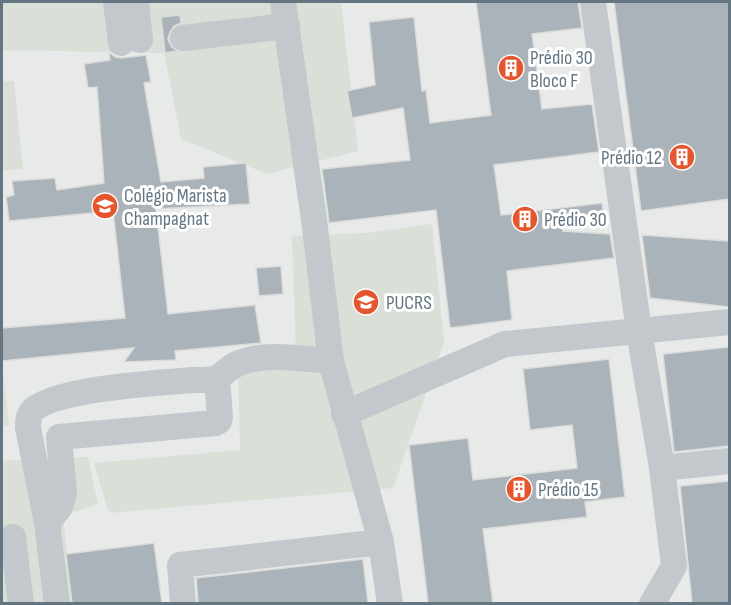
<svg xmlns="http://www.w3.org/2000/svg" width="731" height="605" font-family="'Sofia Sans Condensed',sans-serif">
<style>
.built{fill:#e8e9e9}
.green{fill:#dadfd7}
.building{fill:#aab3b9;stroke:#dcdcda;stroke-width:1.5}
.lines{fill:none;stroke-linecap:round;stroke-linejoin:round}
.minor{stroke:#c3c8cc;stroke-width:26}
.labels{text-anchor:middle;stroke-width:6;stroke-linejoin:round;paint-order:stroke}
.poi-label{font-size:20px;fill:#657683;stroke:#fff;text-anchor:start}
</style>
<rect width="100%" height="100%" fill="#fafaf8"/>
<path class="built" d="M2 2H729V603H2Z"/>
<path class="green" d="M2 2H341L358 151 267 174 181 139 164 53 2 50Z
M14 81 23 169 2 171V82Z
M432 224 444 342 393 488 109 513 94 463 240 450 238 364 296 353 292 236 365 233Z
M2 373H3L9 425 2 426Z
M88 457 98 504 63 516 72 603H2V461Z"/>
<path class="building" d="M476 2H578L582 28 532 34 542 109 592 104 599 152 494 165 501 215 602 203 604 216 562 222 563 231 610 234 614 258 507 271 512 320 450 328 436 210 329 223 322 169 410 160 403 108 352 118 347 91 375 85 369 22 414 17 422 91 426 90 430 123 491 115Z
M614 2H729V199L641 211Z
M180 15 181 23 174 26 170 32 168 39 171 46 177 51 165 53 161 17Z
M109 52 115 57 122 58 146 55 151 82 144 83 161 182 204 178 203 167 246 163 250 204 156 209 168 314 255 305 261 343 175 351 176 360 124 362 134 348 2 361V328L125 318 113 211 9 221 6 197 14 195 12 181 55 178 57 190 104 183 97 87 88 88 84 64 110 60Z
M642 235 729 241V307L650 298Z
M281 266 283 294 259 296 256 268Z
M729 347V446L674 452 663 354Z
M609 359 625 497 585 502 587 517 483 529 493 603H428L409 445 468 438 473 480 577 468 572 425 530 430 523 369Z
M729 481V603H692L680 486Z
M154 543 162 603H72L66 554Z
M363 559 368 603H198L196 578Z"/>
<g class="lines">
<path class="minor" d="M116 2 121 43
M136 2 140 40
M283 2 314 220 331 361 381 542 390 604
M593 2 639 331 662 468 674 566 652 604
M183 38 287 26
M344 414 505 344 730 322
M662 468 730 461
M47 523 60 507 64 493 59 437 215 423 219 421 220 417 217 378
M13 537 21 604
M57 604 47 523 28 428C28 422 28 416 32 411 55 388 159 383 193 380 200 380 210 381 216 378 223 376 228 368 235 365 263 351 301 359 331 361
M183 604 180 565 381 542"/>
</g>
<defs>
<symbol id="building-disc" viewBox="-11 -11 22 22"><circle r="9.5" fill="#e4572e" stroke="#fff"/><path d="M-4-6H4V6H1V3H-1V6H-4ZM-2.5-4.3h1.7v1.8h-1.7ZM.8-4.3h1.7v1.8H.8ZM-2.5-1h1.7V.8h-1.7ZM.8-1h1.7V.8H.8Z" fill="#fff"/></symbol>
<symbol id="school-disc" viewBox="-11 -11 22 22"><circle r="9.5" fill="#e4572e" stroke="#fff"/><path d="M0-5L7-2L0 1L-7-2ZM-4 1L0 2.5L4 1V4Q0 6-4 4Z" fill="#fff"/></symbol>
<symbol id="university-disc" viewBox="-11 -11 22 22"><circle r="9.5" fill="#e4572e" stroke="#fff"/><path d="M0-5L7-2L0 1L-7-2ZM-4 1L0 2.5L4 1V4Q0 6-4 4Z" fill="#fff"/></symbol>
</defs>
<g fill-rule="evenodd">
<use href="#building-disc" x="496" y="53" width="30" height="30"/>
<use href="#building-disc" x="667" y="142" width="30" height="30"/>
<use href="#school-disc" x="90" y="191" width="30" height="30"/>
<use href="#building-disc" x="510" y="204" width="30" height="30"/>
<use href="#university-disc" x="351" y="287" width="30" height="30"/>
<use href="#building-disc" x="504" y="474" width="30" height="30"/>
</g>
<g class="labels">
<g class="poi-label">
<text x="530" y="64">Prédio 30<tspan x="530" dy="23">Bloco F</tspan></text>
<text x="662" y="164" text-anchor="end">Prédio 12</text>
<text x="124" y="202">Colégio Marista<tspan x="124" dy="23">Champagnat</tspan></text>
<text x="544" y="226">Prédio 30</text>
<text x="386" y="309">PUCRS</text>
<text x="538" y="496">Prédio 15</text>
</g>
</g>
<rect width="731" height="605" fill="none" stroke="#657683" stroke-width="6"/>
</svg>
